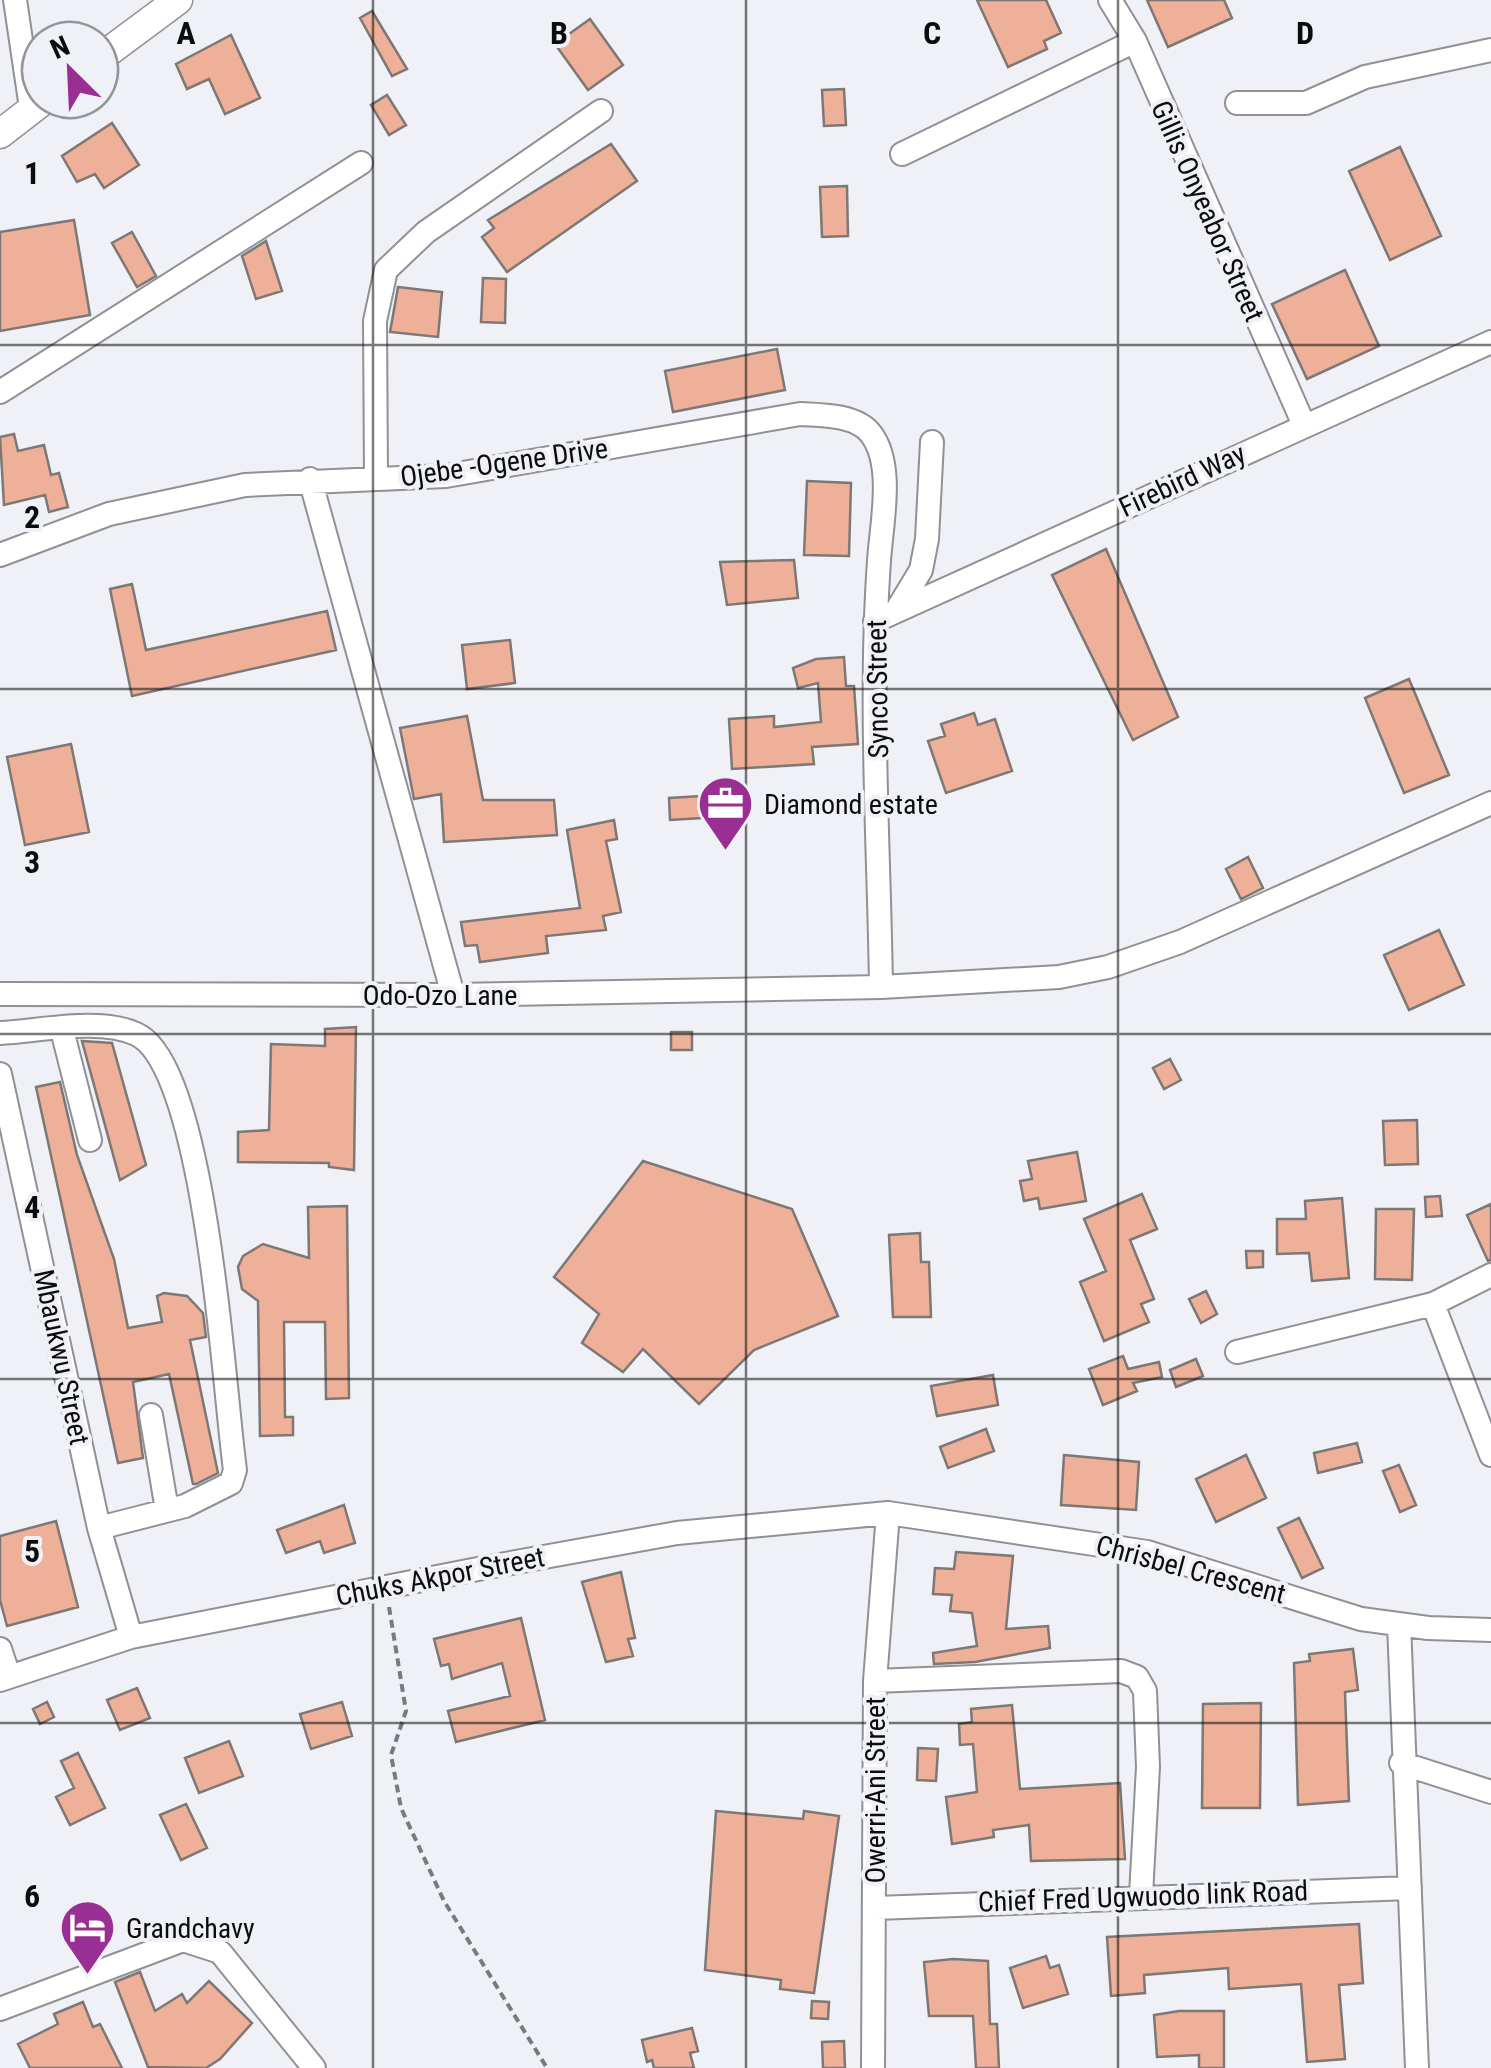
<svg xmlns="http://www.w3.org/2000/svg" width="1491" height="2068" font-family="'Roboto Condensed',sans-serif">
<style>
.building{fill:#eeb099;stroke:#7d7876;stroke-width:2.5}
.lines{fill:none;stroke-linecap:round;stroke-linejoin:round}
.minor-casing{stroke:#909195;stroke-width:26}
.tertiary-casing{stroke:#909195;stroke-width:31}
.path{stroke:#797a7d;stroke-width:4;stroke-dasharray:8 5;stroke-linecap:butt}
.minor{stroke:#fff;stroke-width:22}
.tertiary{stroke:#fff;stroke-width:28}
.grid{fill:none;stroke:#0b0c0d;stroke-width:2.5;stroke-opacity:0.55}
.labels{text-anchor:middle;stroke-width:8;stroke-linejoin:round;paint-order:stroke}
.street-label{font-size:28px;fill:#0b0c0d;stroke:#f0f1f6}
.poi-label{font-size:28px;fill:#0b0c0d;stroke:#f0f1f6;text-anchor:start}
.grid-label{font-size:32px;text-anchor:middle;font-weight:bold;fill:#0b0c0d;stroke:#f0f1f6;stroke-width:8;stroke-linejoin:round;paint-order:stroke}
</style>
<rect width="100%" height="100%" fill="#f0f1f6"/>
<path class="building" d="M977 0H1046L1061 33 1044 41 1047 49 1008 67Z
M1147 0H1224L1232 18 1168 47Z
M372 11 407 69 392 76 360 18Z
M590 19 623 65 588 90 555 44Z
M231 35 260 98 225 114 209 79 187 89 176 64Z
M844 89 846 125 824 126 822 90Z
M387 95 406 125 389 135 371 105Z
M112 123 139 165 104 188 95 174 77 182 62 156Z
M611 144 637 181 507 272 482 237 494 228 488 220Z
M1400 147 1441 236 1390 260 1349 171Z
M847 186 848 236 822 237 820 187Z
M74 220 90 315 0 331V232Z
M132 232 156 276 137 287 112 243Z
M266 241 282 291 256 299 242 256Z
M1345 270 1379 346 1307 379 1272 304Z
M483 278 506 279 505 323 481 322Z
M398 287 442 292 438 337 390 332Z
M777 349 785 390 673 412 665 371Z
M14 434 18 451 44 445 51 475 59 473 68 507 49 512 45 495 4 505 0 437Z
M807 481 851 483 849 556 804 555Z
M1106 549 1178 717 1133 740 1052 575Z
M794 560 798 598 727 605 720 562Z
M132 584 146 650 327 611 336 650 132 696 110 589Z
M510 640 515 683 467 689 462 645Z
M844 657 846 686H854L858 744 812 747 814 764 732 769 729 719 774 716V727L821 722 818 683 798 688 793 668 816 659Z
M1409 679 1449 775 1404 793 1365 698Z
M974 713 978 725 995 719 1012 771 946 793 928 741 945 736 941 724Z
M467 716 483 800H554L557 835 444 842 441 794 414 799 400 728Z
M71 744 89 832 25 845 7 757Z
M701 796 702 818 670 820 669 798Z
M614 820 617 839 606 841 621 912 603 916 606 930 546 936 548 953 480 962 477 945 465 946 461 922 580 908 567 830Z
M1248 857 1263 888 1241 899 1226 869Z
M1439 930 1464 985 1409 1010 1384 955Z
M356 1027 354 1170 329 1167V1163L238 1162V1132L269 1130 271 1044 325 1046V1029Z
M671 1032H692V1050H671Z
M82 1041 112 1043 146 1165 120 1180Z
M1170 1059 1181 1080 1164 1089 1153 1068Z
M60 1082 77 1155 114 1259 128 1328 162 1322 157 1296 164 1293 187 1296 203 1313 206 1337 190 1340 218 1473 196 1484H193L169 1374 133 1382 143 1458 118 1463 36 1087Z
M1417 1120 1418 1164 1385 1165 1383 1121Z
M1077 1152 1086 1201 1040 1209 1038 1198 1024 1201 1020 1181 1032 1179 1028 1161Z
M643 1161 792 1209 838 1316 754 1350 699 1404 643 1349 623 1372 582 1343 599 1314 554 1277Z
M1142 1194 1157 1229 1130 1240 1154 1299 1141 1304 1149 1322 1104 1341 1080 1282 1106 1271 1084 1219Z
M1440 1196 1442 1216 1426 1217 1425 1197Z
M1342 1198 1349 1278 1312 1281 1309 1253 1277 1254V1219H1306L1305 1201Z
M1491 1204V1260L1488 1261 1467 1215Z
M347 1206 349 1398 326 1399 325 1322H284L285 1417H293V1435L260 1436 258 1301 242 1289 238 1267 243 1256 263 1244 309 1258 308 1207Z
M1376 1209H1414L1412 1280 1375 1279Z
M920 1233 921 1262H929L931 1317H893L889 1235Z
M1246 1251H1263V1267L1247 1268Z
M1206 1291 1217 1314 1201 1323 1189 1299Z
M1123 1356 1128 1369 1159 1362 1162 1377 1133 1383 1137 1391 1103 1405 1089 1369Z
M1196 1359 1203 1376 1176 1387 1170 1370Z
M993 1375 998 1405 937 1416 931 1386Z
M986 1429 994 1451 948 1468 940 1447Z
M1357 1443 1362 1462 1318 1473 1314 1453Z
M1064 1455 1139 1462 1136 1510 1061 1505Z
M1246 1455 1266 1498 1216 1522 1196 1479Z
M1399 1465 1416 1505 1400 1512 1383 1471Z
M344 1505 355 1543 324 1553 320 1541 286 1553 277 1530Z
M1299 1518 1323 1568 1302 1578 1278 1528Z
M56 1521 78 1607 7 1626 0 1600V1536Z
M956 1552 1013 1556 1006 1629 1048 1626 1050 1648 975 1662 934 1664 933 1653 977 1646 972 1613 950 1611 952 1595 933 1594 935 1568 954 1569Z
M621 1572 635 1638 628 1639 633 1656 606 1662 582 1582Z
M521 1618 545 1720 456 1742 448 1711 510 1696 502 1663 452 1679 449 1664 441 1666 434 1639Z
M1353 1649 1358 1690 1345 1692 1349 1801 1298 1805 1294 1663 1310 1661 1309 1654Z
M137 1688 150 1718 120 1730 107 1700Z
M47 1702 54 1717 40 1724 33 1709Z
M342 1702 352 1736 311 1749 300 1714Z
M1261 1703 1260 1808H1202L1203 1704Z
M1012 1705 1020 1789 1120 1783 1125 1859 1031 1861 1029 1825 993 1830 994 1837 952 1844 946 1797 977 1792 973 1744 960 1745 959 1724 972 1722 971 1709Z
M229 1741 243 1776 199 1793 185 1758Z
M918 1748 938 1749 936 1781 917 1780Z
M78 1753 105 1808 70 1825 56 1797 74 1788 61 1761Z
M186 1804 207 1848 181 1860 160 1815Z
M716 1811 803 1819 804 1811 839 1816 814 1993 780 1989 781 1980 705 1970Z
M1359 1924 1363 1983 1339 1985 1345 2059 1307 2062 1301 1984 1229 1989 1228 1968 1144 1975 1145 1993 1111 1996 1107 1937Z
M1046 1956 1050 1968 1059 1965 1068 1994 1023 2008 1010 1968Z
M953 1959 988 1961 990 2024H997L999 2068H976L973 2016H929L924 1962Z
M140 1972 155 2011 182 1994 187 2003 209 1981 252 2023 220 2059 206 2068 148 2067 115 1982Z
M812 2001 829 2002 828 2019 811 2018Z
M83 2002 93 2027 100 2024 122 2068H30L18 2044 58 2024 54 2014Z
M1179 2011H1224V2068H1199V2055L1157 2057 1154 2015Z
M692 2028 698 2051 690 2053 694 2068H654L652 2060 647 2062 642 2040Z
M844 2041 845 2068H823L822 2042Z"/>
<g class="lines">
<defs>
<path id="minor" d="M15 0 31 108
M1110 0 1135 41 1304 425
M1237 103H1306L1365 77 1491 50
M902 154 1135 41
M0 392 361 163
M376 478 375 321 386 270 426 232 601 111
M310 479 453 995
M0 555 109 514 245 485 446 476 800 414C822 415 857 415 871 434 895 465 881 526 879 561 869 702 879 846 881 987
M898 608 921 570 927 539 932 442
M875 621 1491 342
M0 994 453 995 881 987 1059 977 1108 967 1180 942 1491 803
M62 1030 90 1140
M0 1033C40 1031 99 1017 136 1034 206 1065 224 1392 235 1470L231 1483 185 1506 99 1528
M0 1074 99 1528 131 1637
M1433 1304 1491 1455
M1237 1352 1433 1304 1491 1275
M151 1415 167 1510
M1399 1624 1417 2068
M0 1649 9 1676
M0 1680 131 1637 483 1568 677 1533 888 1513 1147 1552 1361 1619 1428 1628 1491 1630
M875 1681 1121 1671 1137 1677 1145 1691 1148 1767 1141 1895
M1401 1763 1491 1792
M876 1908 1410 1888
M0 2009 183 1940 220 1952 314 2068
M873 2068 875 1681 888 1513"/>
<path id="tertiary" d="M100 58 178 0
M0 134 44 100"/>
</defs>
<use href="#minor" class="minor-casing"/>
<use href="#tertiary" class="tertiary-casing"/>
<path class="path" d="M389 1607 406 1711 391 1755 401 1808 444 1901 547 2068"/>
<use href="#minor" class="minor"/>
<use href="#tertiary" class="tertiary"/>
</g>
<path class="grid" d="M373 0V2068M746 0V2068M1118 0V2068M0 345H1491M0 689H1491M0 1034H1491M0 1379H1491M0 1723H1491"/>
<defs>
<symbol id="office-pin" viewBox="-11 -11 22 30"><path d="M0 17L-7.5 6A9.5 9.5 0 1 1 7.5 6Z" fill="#992f92" stroke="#f0f1f6"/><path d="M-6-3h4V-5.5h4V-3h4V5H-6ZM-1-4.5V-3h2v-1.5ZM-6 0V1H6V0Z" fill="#fff"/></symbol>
<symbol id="hotel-pin" viewBox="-11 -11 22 30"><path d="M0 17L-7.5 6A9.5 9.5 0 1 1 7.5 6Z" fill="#992f92" stroke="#f0f1f6"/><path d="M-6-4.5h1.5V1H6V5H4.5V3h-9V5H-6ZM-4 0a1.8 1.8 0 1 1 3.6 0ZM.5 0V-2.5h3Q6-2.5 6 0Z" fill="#fff"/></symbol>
</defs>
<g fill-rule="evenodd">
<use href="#office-pin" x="694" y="772" width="63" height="86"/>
<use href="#hotel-pin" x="56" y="1896" width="63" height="86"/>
</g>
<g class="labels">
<g class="street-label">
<text transform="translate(1208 211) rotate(66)" y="10">Gillis Onyeabor Street</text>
<text transform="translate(504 462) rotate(-8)" y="10">Ojebe -Ogene Drive</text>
<text transform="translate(1182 480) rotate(-25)" y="10">Firebird Way</text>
<text transform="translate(877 689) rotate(-91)" y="10">Synco Street</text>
<text x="440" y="1005">Odo-Ozo Lane</text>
<text transform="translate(62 1357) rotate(78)" y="10">Mbaukwu Street</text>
<text transform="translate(1191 1569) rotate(15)" y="10">Chrisbel Crescent</text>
<text transform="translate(440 1576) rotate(-11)" y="10">Chuks Akpor Street</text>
<text transform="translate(875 1790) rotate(-90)" y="10">Owerri-Ani Street</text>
<text transform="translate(1143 1896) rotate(-2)" y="10">Chief Fred Ugwuodo link Road</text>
</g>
<g class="poi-label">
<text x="764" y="814">Diamond estate</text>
<text x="126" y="1938">Grandchavy</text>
</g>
</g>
<g class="grid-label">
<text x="186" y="44">A</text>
<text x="559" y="44">B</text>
<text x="932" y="44">C</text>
<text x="1305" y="44">D</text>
<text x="32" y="184">1</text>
<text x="32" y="528">2</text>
<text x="32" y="873">3</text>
<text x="32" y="1218">4</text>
<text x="32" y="1562">5</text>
<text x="32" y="1907">6</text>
</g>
<g transform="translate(70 70) rotate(336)"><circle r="48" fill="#f0f1f6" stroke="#949599" stroke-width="2.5"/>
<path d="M0-8L18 38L0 25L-18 38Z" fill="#992f92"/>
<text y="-15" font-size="28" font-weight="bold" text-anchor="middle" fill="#0b0c0d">N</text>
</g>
</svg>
